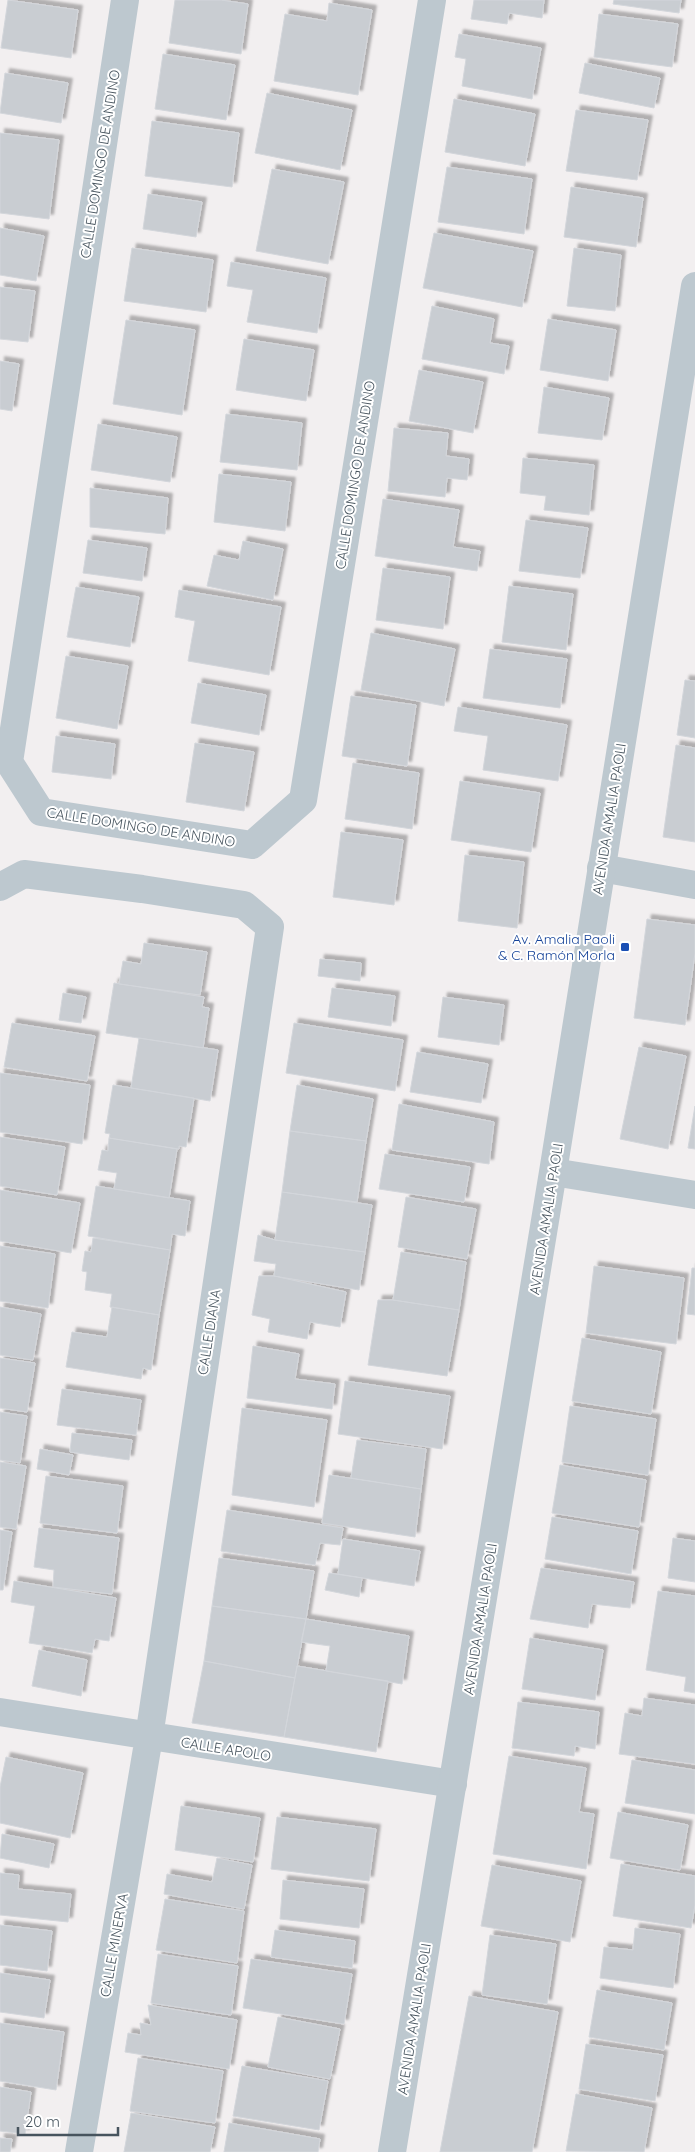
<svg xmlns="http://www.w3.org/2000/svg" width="695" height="2152" font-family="Quicksand,sans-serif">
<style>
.building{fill:#c9cdd2;stroke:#d3d6db;filter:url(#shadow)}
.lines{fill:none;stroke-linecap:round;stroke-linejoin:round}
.minor{stroke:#bdc8cf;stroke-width:28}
.tertiary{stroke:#bdc8cf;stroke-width:28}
.transit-dot{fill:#1a4fb4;stroke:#fff;stroke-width:2}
.labels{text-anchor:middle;stroke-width:4;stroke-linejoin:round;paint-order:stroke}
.street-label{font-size:14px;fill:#47545e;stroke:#fff}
.transit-label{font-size:14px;fill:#164399;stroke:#fff;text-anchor:end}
</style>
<defs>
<filter id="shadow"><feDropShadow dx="4.5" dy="-4.5" stdDeviation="1" flood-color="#0004"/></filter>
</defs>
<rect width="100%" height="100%" fill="#f2eff0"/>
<path class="building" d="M8 0 78 10 71 58 1 48Z
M175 0H221L248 4 241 54 169 43Z
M474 0H544L542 18 509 13 507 24 471 19Z
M614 0H681L679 13 613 4Z
M329 3 372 10 358 95 274 81 285 14 327 21Z
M599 14 678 24 672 67 594 57Z
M459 34 541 48 532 99 462 86 466 59 455 57Z
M163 54 235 65 226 120 155 109Z
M585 63 660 78 654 108 579 93Z
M5 73 68 83 61 123 0 113Z
M267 93 352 110 340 170 255 153Z
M454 99 535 114 525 166 445 152Z
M576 110 648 120 637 180 566 171Z
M152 121 239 133 232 187 145 176Z
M0 133 59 140 49 219 0 213Z
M447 167 532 179 524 234 438 222Z
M272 169 344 182 328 264 256 251Z
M571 187 643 198 636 247 564 237Z
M148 194 202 202 196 237 143 229Z
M0 228 44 236 36 281 0 275Z
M434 233 533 251 522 307 423 288Z
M132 248 213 260 206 312 124 301Z
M574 248 621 255 615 311 567 306Z
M231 262 326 278 317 333 247 322 253 290 227 286Z
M0 287 35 291 28 342 0 339Z
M432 306 494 319 490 343 509 346 504 374 422 359Z
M548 319 616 330 608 381 540 370Z
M126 320 195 330 182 415 113 404Z
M244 339 314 350 306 401 236 390Z
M0 361 19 364 12 411 0 409Z
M419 370 483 382 473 433 409 421Z
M544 387 609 398 602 440 538 433Z
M226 414 302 423 297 470 220 462Z
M98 424 177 437 170 482 91 470Z
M394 428 448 433 446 456 469 459 467 480 447 478 445 497 388 491Z
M523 458 594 465 589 515 544 510 546 496 520 493Z
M219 474 291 482 285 531 214 522Z
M90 488 168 498 165 534 90 527Z
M383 499 459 510 453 547 480 551 477 571 375 556Z
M526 520 588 528 580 578 519 571Z
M88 540 147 548 142 581 83 573Z
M243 541 283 549 273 600 207 586 214 555 239 560Z
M383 568 450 577 443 629 376 620Z
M509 586 573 594 566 650 502 642Z
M76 587 139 597 130 647 67 637Z
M179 590 281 607 269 675 188 661 195 621 175 617Z
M371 633 455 649 444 706 361 690Z
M490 649 567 659 560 708 483 698Z
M66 656 128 666 117 729 56 718Z
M685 680 695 681V738L677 735Z
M198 683 266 695 259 735 191 723Z
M351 696 416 705 407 766 342 756Z
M458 707 567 725 558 781 483 770 488 736 454 731Z
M56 736 115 744 111 779 52 772Z
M195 743 254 752 244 811 186 802Z
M676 745 695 748V842L663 837Z
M353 763 419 773 412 829 345 819Z
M460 781 540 793 531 852 451 840Z
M341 832 403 840 394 905 333 897Z
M465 855 524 862 517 928 458 921Z
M647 919 695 925V953L685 1025 634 1018Z
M144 943 207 952 200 995 119 984 123 961 141 964Z
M320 959 361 963 360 981 318 976Z
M114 983 204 997 202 1007 209 1008 203 1048 106 1033Z
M332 988 395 996 391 1026 328 1017Z
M63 993 86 997 81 1023 59 1020Z
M443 997 504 1005 499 1045 438 1037Z
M12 1023 95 1036 87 1081 4 1067Z
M294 1023 403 1040 395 1091 286 1073Z
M139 1038 218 1050 210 1101 131 1088Z
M639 1047 686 1056 668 1149 620 1139Z
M417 1052 488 1064 481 1103 410 1092Z
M0 1073 90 1085 82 1144 0 1132Z
M113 1085 194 1098 186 1147 179 1146V1149L109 1138 110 1134 105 1133Z
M297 1085 373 1099 366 1141 290 1131Z
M399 1104 494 1122 489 1164 392 1150Z
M695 1106V1149L688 1148Z
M290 1131 366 1141 357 1202 282 1192Z
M0 1137 65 1147 57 1195 0 1186Z
M109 1138 177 1149 169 1198 114 1189 117 1173 98 1170 102 1150 108 1151Z
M385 1154 470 1167 464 1202 379 1189Z
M96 1186 190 1201 185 1236 172 1234 170 1250 88 1236Z
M0 1190 80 1203 71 1253 0 1241Z
M282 1192 372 1205 365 1252 275 1240Z
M406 1197 476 1209 467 1259 398 1247Z
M258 1235 275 1240 365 1252 359 1290 274 1276 276 1264 254 1261Z
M93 1238 170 1250 159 1315 110 1307 112 1294 85 1290 87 1272 82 1271 85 1251 91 1252Z
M0 1246 55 1254 48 1308 0 1301Z
M401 1252 466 1262 459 1310 393 1300Z
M594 1266 684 1278 676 1344 586 1333Z
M692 1268H695V1315L687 1314Z
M259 1276H274L346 1292 340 1327 310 1322 307 1339 268 1332 270 1319 252 1315Z
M378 1300H393L459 1310 447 1376 368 1365Z
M0 1307 41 1314 33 1360 0 1355Z
M112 1307 159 1315 151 1370 143 1368 141 1379 66 1367 72 1332 107 1337Z
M582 1338 661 1352 651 1414 572 1401Z
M253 1346 299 1354 295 1379 335 1384 332 1409 247 1398Z
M0 1358 35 1363 27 1412 0 1408Z
M345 1381 450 1396 442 1449 338 1434Z
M62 1389 141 1400 136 1435 57 1425Z
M570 1406 656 1419 648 1475 562 1462Z
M242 1408 327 1420 314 1507 232 1495Z
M0 1412 27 1416 20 1463 0 1460Z
M72 1433 132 1440 129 1460 70 1452Z
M357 1440 426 1449 421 1489 351 1478Z
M40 1449 73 1455 69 1475 37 1469Z
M0 1462 26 1466 16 1529 0 1527Z
M560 1465 646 1480 639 1527 552 1513Z
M329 1475 421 1489 415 1537 322 1523Z
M46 1476 123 1486 117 1533 40 1523Z
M227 1510 343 1528 340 1545 320 1543 315 1565 221 1551Z
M552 1517 638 1531 631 1574 545 1559Z
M39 1528 119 1538 112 1594 53 1587 54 1570 34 1567Z
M0 1530 12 1532 3 1590H0Z
M673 1538 695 1541V1582L668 1578Z
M343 1539 420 1551 414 1586 338 1574Z
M219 1558 314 1571 306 1619 212 1606Z
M541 1568 634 1582 630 1608 592 1604 588 1628 530 1619Z
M329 1573 362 1578 359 1597 325 1590Z
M14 1581 116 1598 109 1641 95 1639 92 1653 29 1643 35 1606 11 1602Z
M658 1591 695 1596V1693L684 1691 686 1677 646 1670Z
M212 1606 306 1619 295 1678 204 1661Z
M306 1619 409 1636 402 1684 326 1671 330 1646 301 1642Z
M530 1638 603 1650 595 1700 522 1689Z
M39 1650 87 1660 81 1696 32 1686Z
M204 1661 295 1678 284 1737 192 1723Z
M297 1666 388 1681 376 1752 284 1737Z
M644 1698 695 1705V1764L619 1754 625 1713 642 1716Z
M518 1702 599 1712 595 1749 575 1746 574 1756 512 1748Z
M509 1756 586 1768 579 1812 594 1814 586 1869 493 1854Z
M6 1757 83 1773 70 1838 0 1823V1787Z
M632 1760 695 1770V1814L625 1803Z
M181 1806 260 1818 253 1862 175 1850Z
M618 1812 688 1825 680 1870 610 1858Z
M277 1817 376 1829 369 1881 271 1869Z
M2 1834 54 1844 49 1868 0 1858Z
M217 1858 252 1865 244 1909 164 1894 167 1874 212 1882Z
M621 1864 695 1876V1905L691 1928 613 1916Z
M492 1865 581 1881 570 1942 481 1926Z
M0 1873 19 1875 18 1889 71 1894 68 1922 0 1915Z
M283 1880 364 1889 359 1928 280 1919Z
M165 1899 244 1911 237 1963 156 1950Z
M0 1925 52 1931 47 1971 0 1965Z
M635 1928 680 1934 673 1988 600 1978 604 1947 633 1950Z
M275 1930 355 1941 352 1968 271 1957Z
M490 1935 556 1944 547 2004 482 1995Z
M158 1954 238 1966 231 2015 151 2003Z
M251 1959 352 1974 344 2024 243 2008Z
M0 1973 50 1980 44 2018 0 2012Z
M597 1990 672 2003 664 2050 589 2037Z
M469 1996 558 2012 532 2152H440Z
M148 2005 237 2020 229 2069 125 2052 128 2033 141 2035 140 2023 151 2025Z
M278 2017 340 2029 330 2079 268 2067Z
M0 2023 64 2032 56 2090 0 2081Z
M586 2044 663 2055 655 2101 579 2089Z
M138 2058 223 2071 215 2123 130 2111Z
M242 2066 328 2081 319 2130 233 2116Z
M0 2087 31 2092 25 2134 0 2131Z
M576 2094 652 2108 644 2152 566 2151Z
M131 2113 215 2127 210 2152H124Z
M229 2123 320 2139 318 2152H224Z
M0 2138 12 2139 10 2152H0Z"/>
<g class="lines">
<path class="minor" d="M125 0 9 762 41 812 252 845 303 800 432 0
M601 868 695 885
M0 887 24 874 142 889 244 905 270 927 149 1737 79 2152
M0 1712 453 1784"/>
<path class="tertiary" d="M553 1172 695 1195
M392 2152 553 1172 695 286"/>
</g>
<rect class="transit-dot" x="620" y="942" width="10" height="10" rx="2.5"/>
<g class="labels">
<g class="street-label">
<text transform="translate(100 164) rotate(-81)" y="5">CALLE DOMINGO DE ANDINO</text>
<text transform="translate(355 475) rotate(-81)" y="5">CALLE DOMINGO DE ANDINO</text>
<text transform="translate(609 819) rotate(-81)" y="5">AVENIDA AMALIA PAOLI</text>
<text transform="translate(141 827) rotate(9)" y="5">CALLE DOMINGO DE ANDINO</text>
<text transform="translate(546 1219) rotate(-81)" y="5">AVENIDA AMALIA PAOLI</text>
<text transform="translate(209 1332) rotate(-81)" y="5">CALLE DIANA</text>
<text transform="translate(480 1619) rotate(-81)" y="5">AVENIDA AMALIA PAOLI</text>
<text transform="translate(226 1749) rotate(9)" y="5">CALLE APOLO</text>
<text transform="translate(114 1945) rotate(-80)" y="5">CALLE MINERVA</text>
<text transform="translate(414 2019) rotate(-81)" y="5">AVENIDA AMALIA PAOLI</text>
</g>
<g class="transit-label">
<text x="615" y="944">Av. Amalia Paoli<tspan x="615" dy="16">&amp; C. Ramón Morla</tspan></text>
</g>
</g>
<path d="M18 2127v8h100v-8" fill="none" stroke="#47545e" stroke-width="2.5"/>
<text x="25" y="2127" font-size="15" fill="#47545e" stroke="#ffffff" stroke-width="4" paint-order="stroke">20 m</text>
</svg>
